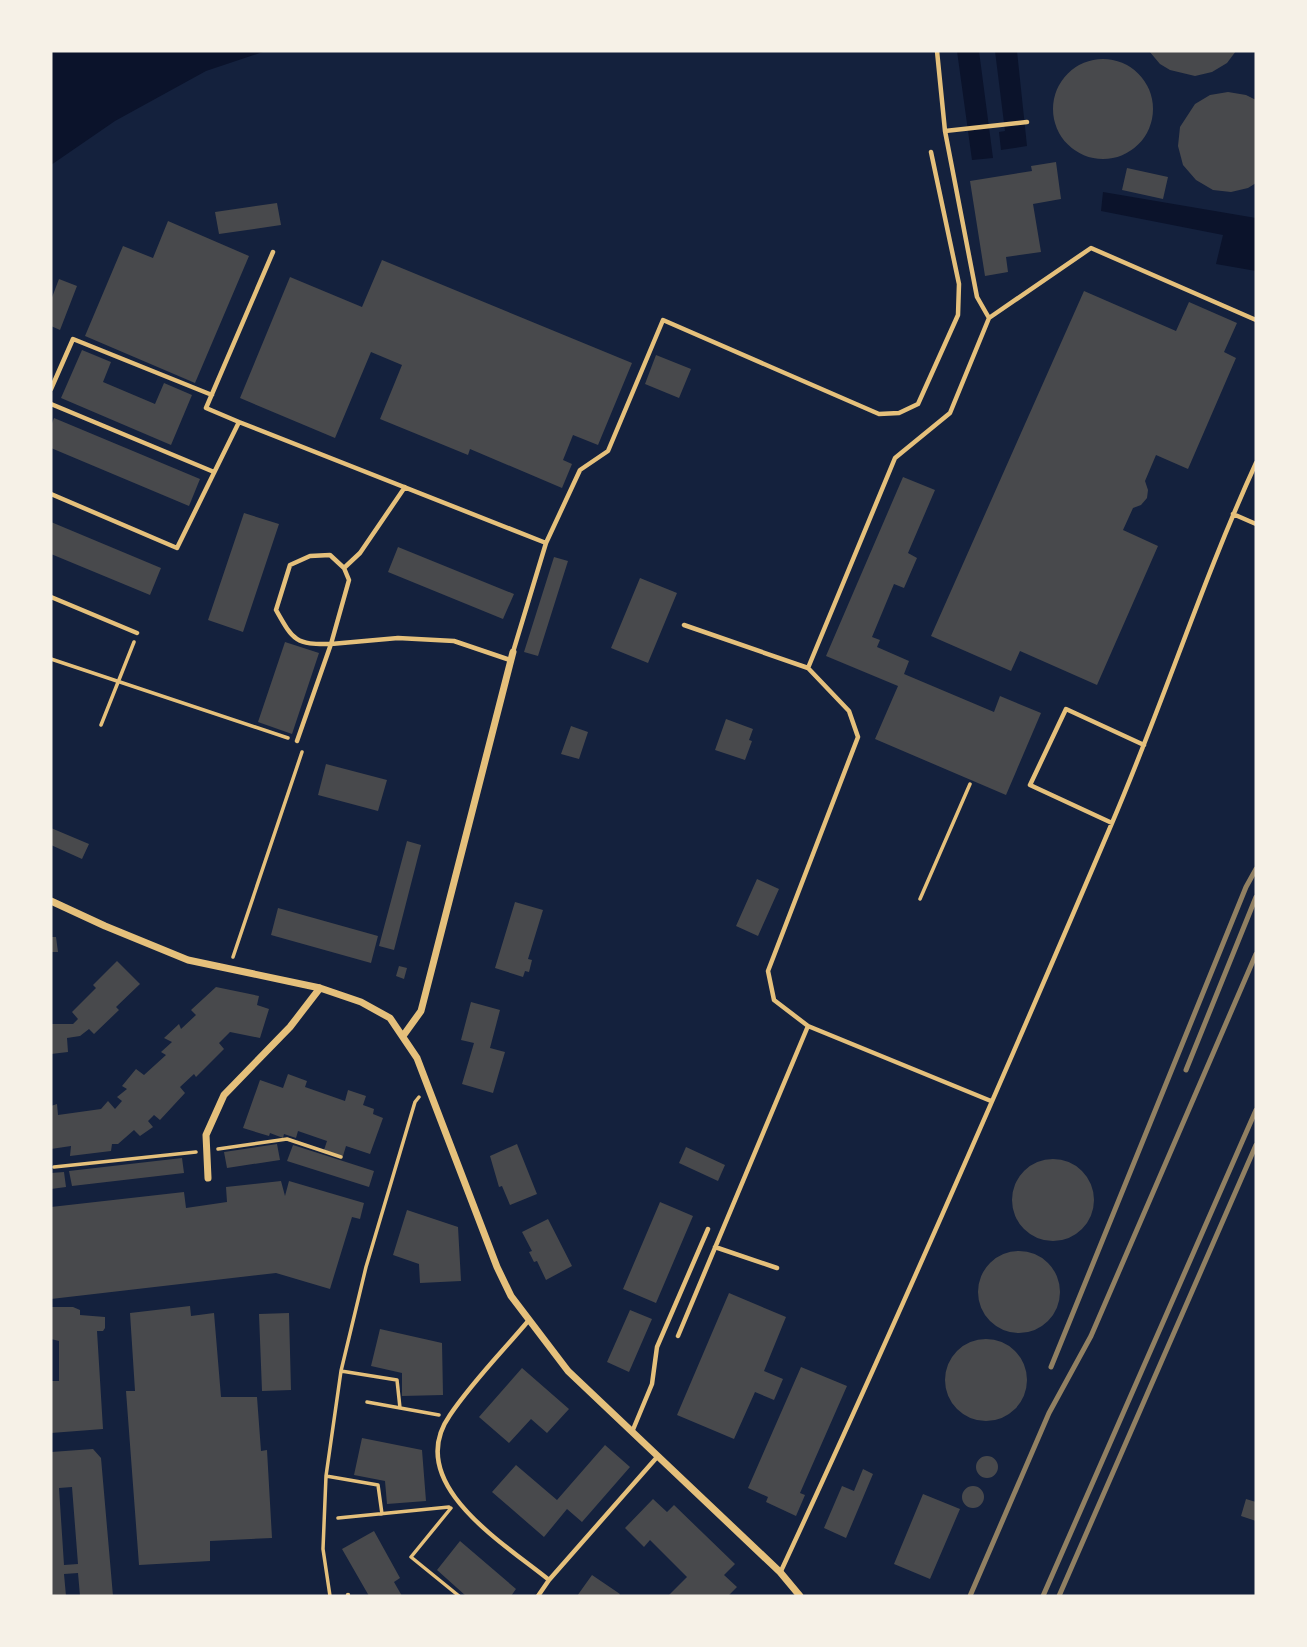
<svg xmlns="http://www.w3.org/2000/svg" width="1307" height="1647" font-family="'Exo 2',sans-serif">
<style>
.water{fill:#0b132b}
.building{fill:#48494c;fill-rule:evenodd}
.lines{fill:none;stroke-linecap:round;stroke-linejoin:round}
.path{stroke:#e5c07b;stroke-width:3.5}
.service{stroke:#e5c07b;stroke-width:4.5}
.minor{stroke:#e5c07b;stroke-width:7}
.rail{stroke:#918062;stroke-width:5}
</style>
<rect width="100%" height="100%" fill="#14213d"/>
<path class="water" d="M51 51H266L206 71 115 121 51 165Z
M957 51H979L993 158 972 160Z
M995 51H1017L1027 146 1001 150 999 132 1005 131Z
M1103 192 1256 218V271L1216 264 1223 235 1101 211Z"/>
<path class="building" d="M1149 51H1236L1227 63 1212 72 1195 76 1170 70 1160 64Z
M1053 109a50 50 0 1 1 100 0a50 50 0 1 1-100 0Z
M1228 92 1246 95 1256 100V183L1248 188 1231 192 1213 190 1196 180 1183 165 1178 146 1180 127 1195 104 1210 95Z
M1056 162 1061 199 1033 204 1041 252 1006 257 1008 272 985 276 970 181 1032 171 1031 166Z
M1127 168 1168 177 1163 199 1122 190Z
M277 203 281 225 219 234 215 212Z
M168 221 249 256 195 383 85 336 123 246 153 258Z
M382 260 632 363 598 445 573 435 563 460 572 464 562 488 470 449 468 455 380 419 402 365 371 352 335 438 240 398 290 277 362 307Z
M59 279 77 286 60 330 51 326V300Z
M1084 291 1176 331 1189 302 1237 323 1224 352 1236 358 1188 469 1156 455 1145 481 1148 490 1147 498 1141 505 1133 508 1123 530 1158 546 1097 685 1020 651 1011 671 931 636Z
M82 350 111 362 103 382 155 404 164 383 192 395 171 445 61 398Z
M656 355 691 369 679 398 645 384Z
M54 418 200 479 189 506 51 448V426Z
M903 477 935 490 908 553 917 558 904 588 894 584 872 637 880 640 877 647 909 661 904 674 994 712 1000 696 1041 713 1006 795 875 739 898 686 826 656Z
M244 513 279 524 243 632 208 620Z
M51 522 161 568 150 595 51 554Z
M398 547 514 594 503 619 388 572Z
M554 557 568 561 538 656 524 652Z
M640 578 677 593 648 663 611 648Z
M285 642 319 653 292 734 258 722Z
M726 719 753 729 749 740 752 741 745 760 715 750Z
M571 726 588 732 579 759 561 754Z
M326 764 387 780 378 811 318 795Z
M51 828 89 844 82 859 51 845Z
M407 841 421 845 394 950 379 946Z
M757 879 779 889 758 936 736 926Z
M515 902 543 910 528 959 532 960 529 972 525 971 523 977 495 968Z
M278 908 378 936 371 963 271 935Z
M51 937H56L58 952H51Z
M117 961 140 984 116 1007 119 1010 94 1034 89 1029 80 1036 67 1038 68 1052 51 1054V1024H73L78 1019 72 1012 96 988 93 985Z
M399 966 407 968 404 979 396 976Z
M216 987 259 996 257 1005 269 1009 260 1038 230 1032 219 1043 224 1049 196 1077 194 1074 180 1087 185 1093 160 1120 154 1115 148 1121 153 1127 140 1136 134 1130 118 1144H112L111 1151 70 1156 71 1146 51 1149V1106L57 1104 58 1115 101 1109 108 1101 115 1109 122 1101 117 1097 127 1089 122 1086 136 1069 144 1075 166 1055 161 1052 172 1042 164 1038 179 1024 181 1029 196 1015 191 1010Z
M471 1002 500 1010 490 1048 505 1052 493 1093 462 1084 474 1043 461 1040Z
M288 1074 307 1081 305 1087 345 1101 348 1090 366 1096 363 1105 374 1109 373 1114 383 1118 370 1154 346 1146 343 1156 324 1150 327 1141 298 1131 296 1138 284 1134 283 1138 270 1133 269 1136 243 1128 260 1080 283 1088Z
M277 1144 280 1160 227 1168 224 1152Z
M517 1144 537 1194 510 1205 502 1186 499 1187 490 1156Z
M293 1145 374 1171 369 1187 287 1161Z
M686 1147 725 1165 718 1181 679 1163Z
M182 1158 184 1173 72 1186 69 1171Z
M1012 1200a41 41 0 1 1 82 0a41 41 0 1 1-82 0Z
M64 1172 66 1187 51 1189V1173Z
M281 1181 285 1196 289 1181 364 1203 360 1219 352 1217 330 1289 276 1273 51 1299V1207L184 1192 186 1208 227 1202 226 1187Z
M660 1202 693 1216 656 1303 623 1289Z
M407 1210 458 1227 461 1281 420 1283 419 1264 393 1255Z
M548 1219 572 1266 546 1280 537 1261 534 1262 529 1252 532 1251 522 1232Z
M978 1292a41 41 0 1 1 82 0a41 41 0 1 1-82 0Z
M729 1293 786 1317 764 1371 783 1379 774 1400 755 1392 734 1439 677 1415Z
M190 1306 191 1316 214 1313 221 1397H257L261 1451 267 1450 272 1538 210 1541V1561L139 1565 126 1391H135L130 1313Z
M52 1307H73L80 1310V1315L105 1317V1328L103 1331H97L103 1429 51 1433V1381H59V1341L51 1339Z
M630 1310 652 1319 629 1372 607 1362Z
M289 1313 291 1390 262 1391 259 1314Z
M380 1329 442 1343 443 1395 402 1396V1373L371 1366Z
M945 1380a41 41 0 1 1 82 0a41 41 0 1 1-82 0Z
M801 1367 847 1386 800 1493 805 1495 796 1516 766 1502 768 1497 748 1488Z
M522 1368 569 1409 547 1433 531 1419 509 1443 479 1417Z
M362 1438 422 1450 426 1501 387 1504 385 1481 354 1475Z
M605 1445 630 1467 582 1522 567 1509 544 1537 492 1492 516 1465 557 1500Z
M93 1449 101 1458 113 1596H80L78 1573 64 1574 66 1596H51V1452ZM72 1487 78 1564 64 1565 59 1488Z
M976 1467a11 11 0 1 1 22 0a11 11 0 1 1-22 0Z
M863 1469 873 1474 846 1538 824 1528 842 1486 854 1491Z
M962 1497a11 11 0 1 1 22 0a11 11 0 1 1-22 0Z
M923 1494 960 1509 930 1579 894 1564Z
M653 1499 667 1512 674 1505 735 1564 724 1575 737 1587 728 1596H668L687 1577 650 1540 644 1547 625 1528Z
M1246 1499 1256 1502V1521L1241 1516Z
M374 1531 400 1578 394 1582 402 1596H369L342 1549Z
M460 1541 516 1589 511 1596H466L437 1570Z
M592 1575 620 1594 619 1596H577Z"/>
<g class="lines">
<path class="path" d="M51 659 288 738
M101 725 134 642
M920 899 970 784
M233 957 302 752
M218 1149 287 1139 341 1157
M54 1167 196 1152
M341 1371 397 1380 400 1408
M367 1402 439 1415
M326 1476 378 1485 382 1514
M451 1508 411 1557 459 1596
M338 1518 449 1507
M330 1596 323 1549 326 1476 341 1371 366 1267 415 1102 419 1097"/>
<path class="service" d="M937 51 945 131 977 297 989 318
M945 131 1027 122
M51 389 73 339 212 395
M51 404 214 472
M239 422 206 408 273 252
M51 494 177 548 239 422 546 543 513 652
M1233 514 1256 524
M546 543 580 470 608 451 663 320 879 414 899 413 918 404 958 315 959 284 931 152
M330 555 344 568 349 580 331 644C295 645 293 640 276 610L290 565 310 556Z
M344 568 360 553 405 487
M51 597 137 633
M684 625 808 668 849 711 858 737 768 971 774 1000 808 1026 991 1101
M808 668 895 458 950 413 989 318 1091 248 1256 320
M297 741 331 644 398 638 454 641 510 660
M1112 823 1030 785 1066 709 1144 745
M715 1247 777 1268
M529 1320C503 1351 473 1381 450 1415 402 1483 505 1544 549 1580
M678 1336 808 1026
M632 1432 652 1384 657 1347 708 1229
M781 1571C896 1324 1005 1074 1112 823 1163 704 1202 581 1256 463
M348 1595V1596
M538 1596 549 1580 658 1456"/>
<path class="minor" d="M51 901 105 926 188 960 320 988 361 1002 390 1018 417 1058 497 1267 511 1296 568 1371 780 1572 800 1596
M403 1036 421 1011 513 652
M208 1178 206 1135 224 1095 290 1027 320 988"/>
<path class="rail" d="M1186 1070 1256 897
M1051 1367 1246 887 1256 869
M970 1596 1049 1413 1091 1336 1256 954
M1043 1596 1256 1110
M1059 1596 1256 1145"/>
</g>
<rect width="1307" height="1647" fill="none" stroke="#f6f1e7" stroke-width="105"/>
</svg>
